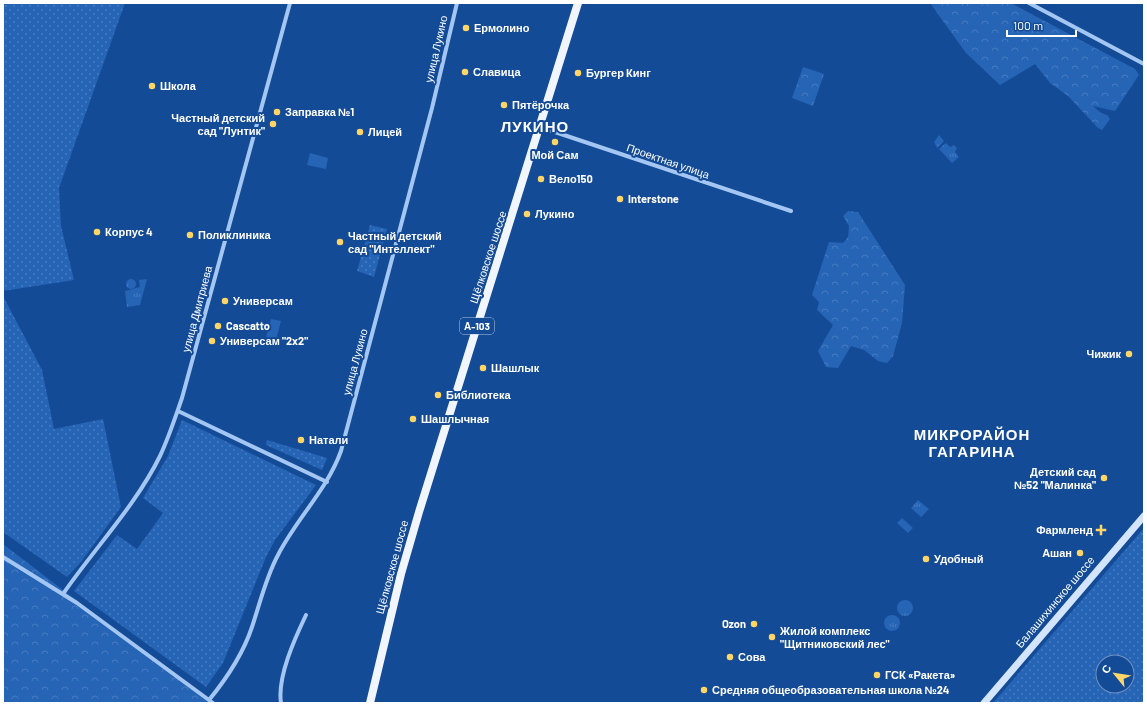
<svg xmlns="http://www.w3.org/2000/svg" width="1147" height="706" font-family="Barlow,sans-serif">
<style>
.grass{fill:url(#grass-dots);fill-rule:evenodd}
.forest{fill:url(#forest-crowns)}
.park{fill:url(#park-tufts)}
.pitch{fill:#2664b6}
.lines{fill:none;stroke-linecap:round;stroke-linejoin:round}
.minor{stroke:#a4c6f3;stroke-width:4}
.secondary{stroke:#d3e4fd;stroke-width:7}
.primary{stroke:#f0f5ff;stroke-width:8}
.poi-dot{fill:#ffd566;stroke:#134b97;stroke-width:1.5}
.labels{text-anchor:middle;stroke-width:4;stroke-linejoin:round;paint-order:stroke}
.shield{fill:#134b97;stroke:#b8c9e0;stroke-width:1}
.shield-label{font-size:10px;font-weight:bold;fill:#fff}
.poi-label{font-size:11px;font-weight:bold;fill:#fff;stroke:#134b97;text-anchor:start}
.street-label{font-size:11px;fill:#fff;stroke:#134b97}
.district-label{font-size:15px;font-weight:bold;letter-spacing:1px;fill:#fff;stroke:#134b97}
</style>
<defs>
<pattern id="grass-dots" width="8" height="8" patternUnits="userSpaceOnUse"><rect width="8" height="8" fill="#2664b6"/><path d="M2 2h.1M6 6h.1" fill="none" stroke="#477bc1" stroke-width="1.8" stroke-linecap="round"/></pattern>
<pattern id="forest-crowns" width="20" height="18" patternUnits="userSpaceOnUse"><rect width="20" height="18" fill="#2664b6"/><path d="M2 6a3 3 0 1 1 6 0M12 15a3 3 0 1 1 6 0" fill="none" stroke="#477bc1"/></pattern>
<pattern id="park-tufts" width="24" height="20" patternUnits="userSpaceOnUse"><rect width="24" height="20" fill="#2664b6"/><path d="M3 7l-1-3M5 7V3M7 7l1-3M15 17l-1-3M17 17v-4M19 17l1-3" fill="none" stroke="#477bc1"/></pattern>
</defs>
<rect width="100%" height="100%" fill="#134b97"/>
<path class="grass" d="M3 3H125L59 188 61 226 74 280 3 291Z
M370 225 387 229 374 277 357 271Z
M3 296 42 370 54 429 103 419 121 507 81 562 67 577 3 532Z
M182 420 316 485 275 540 266 557 223 663 206 687 74 591 117 535 137 549 163 513 143 498 168 456Z
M267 440 327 458 322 470 266 445Z
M1144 528V703H993ZM1103 662H1127V686H1103Z"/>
<path class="forest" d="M930 3H1011L1135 69 1139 75 1115 111 1093 106 1101 113 1107 115 1110 119 1102 130 1098 128 1068 96 1050 83 1035 64 1000 85 966 53Z
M803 67 824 74 813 106 792 98Z
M848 211 858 212 905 285 902 323 893 356 887 363 878 361 864 350 851 346 838 368 826 367 818 351 833 325 817 310 819 302 812 295 829 242 843 243 848 237 849 226 843 216Z
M3 544 210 703H3Z"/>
<path class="park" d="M939 135 944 141 937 148 934 142Z
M946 143 950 147 954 145 957 148 955 152 959 157 952 163 939 149Z
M126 284a5 5 0 1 1 10 0a5 5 0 1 1-10 0Z
M147 279 140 305 127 307 125 291 140 287 139 280Z
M918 500 929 509 921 517 911 508Z
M897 608a8 8 0 1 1 16 0a8 8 0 1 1-16 0Z
M884 623a8 8 0 1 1 16 0a8 8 0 1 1-16 0Z"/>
<path class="pitch" d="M310 153 328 158 326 169 307 165Z
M271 319 281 321 276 340 266 337Z
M902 518 913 528 908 533 897 523Z"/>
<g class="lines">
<path class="minor" d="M1029 3 1144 64
M540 127 791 211
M178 411 327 482
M3 557 77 603 213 703
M63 594C94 549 136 505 160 456 169 437 175 418 182 398L290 3
M209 700C227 678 243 654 252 627 260 603 266 577 278 555 297 518 327 490 341 451L432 108 457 3
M281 703C277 677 295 638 306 615"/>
<path class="secondary" d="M984 703 1144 516"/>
<path class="primary" d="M370 703 401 574 419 512 578 3"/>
</g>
<g class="poi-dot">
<circle cx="466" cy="28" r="4"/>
<circle cx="465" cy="72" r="4"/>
<circle cx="578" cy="73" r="4"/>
<circle cx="152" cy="86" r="4"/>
<circle cx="504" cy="105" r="4"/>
<circle cx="277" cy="112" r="4"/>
<circle cx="273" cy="124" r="4"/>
<circle cx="360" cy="132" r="4"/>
<circle cx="555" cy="142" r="4"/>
<circle cx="541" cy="179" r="4"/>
<circle cx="620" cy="199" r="4"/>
<circle cx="527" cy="214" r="4"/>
<circle cx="97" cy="232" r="4"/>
<circle cx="190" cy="235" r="4"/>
<circle cx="340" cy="242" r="4"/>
<circle cx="225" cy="301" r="4"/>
<circle cx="218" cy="326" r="4"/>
<circle cx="212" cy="341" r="4"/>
<circle cx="1129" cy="354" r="4"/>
<circle cx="483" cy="368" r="4"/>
<circle cx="438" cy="395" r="4"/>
<circle cx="413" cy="419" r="4"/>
<circle cx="301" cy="440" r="4"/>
<circle cx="1104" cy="478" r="4"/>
<path d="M1099 524h4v4h4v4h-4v4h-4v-4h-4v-4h4z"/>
<circle cx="1080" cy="553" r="4"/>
<circle cx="926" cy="559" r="4"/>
<circle cx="754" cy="624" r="4"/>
<circle cx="772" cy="637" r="4"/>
<circle cx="730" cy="657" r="4"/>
<circle cx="877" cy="675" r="4"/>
<circle cx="704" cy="690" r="4"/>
</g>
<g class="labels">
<rect class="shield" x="460" y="318" width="34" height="16" rx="3"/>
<g class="shield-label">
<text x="477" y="330">А-103</text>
</g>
<g class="poi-label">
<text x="474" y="32">Ермолино</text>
<text x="473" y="76">Славица</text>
<text x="586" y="77">Бургер Кинг</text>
<text x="160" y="90">Школа</text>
<text x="512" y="109">Пятёрочка</text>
<text x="285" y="116">Заправка №1</text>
<text x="265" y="122" text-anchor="end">Частный детский<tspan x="265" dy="13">сад "Лунтик"</tspan></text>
<text x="368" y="136">Лицей</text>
<text x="555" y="159" text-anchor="middle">Мой Сам</text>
<text x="549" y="183">Вело150</text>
<text x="628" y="203">Interstone</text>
<text x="535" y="218">Лукино</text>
<text x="105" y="236">Корпус 4</text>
<text x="198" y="239">Поликлиника</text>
<text x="348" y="240">Частный детский<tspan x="348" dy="13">сад "Интеллект"</tspan></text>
<text x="233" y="305">Универсам</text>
<text x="226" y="330">Cascatto</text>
<text x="220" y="345">Универсам "2x2"</text>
<text x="1121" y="358" text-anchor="end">Чижик</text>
<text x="491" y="372">Шашлык</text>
<text x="446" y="399">Библиотека</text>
<text x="421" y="423">Шашлычная</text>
<text x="309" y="444">Натали</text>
<text x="1096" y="476" text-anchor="end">Детский сад<tspan x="1096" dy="13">№52 "Малинка"</tspan></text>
<text x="1093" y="534" text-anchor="end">Фармленд</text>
<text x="1072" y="557" text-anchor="end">Ашан</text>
<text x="934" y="563">Удобный</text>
<text x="746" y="628" text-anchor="end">Ozon</text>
<text x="780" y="635">Жилой комплекс<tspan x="780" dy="13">"Щитниковский лес"</tspan></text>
<text x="738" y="661">Сова</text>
<text x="885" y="679">ГСК «Ракета»</text>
<text x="712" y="694">Средняя общеобразовательная школа №24</text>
</g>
<g class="street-label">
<text transform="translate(436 49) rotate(-77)" y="4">улица Лукино</text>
<text transform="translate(668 161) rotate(19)" y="4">Проектная улица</text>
<text transform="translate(488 257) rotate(-72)" y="4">Щёлковское шоссе</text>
<text transform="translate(197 309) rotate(-75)" y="4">улица Дмитриева</text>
<text transform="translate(355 362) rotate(-75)" y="4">улица Лукино</text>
<text transform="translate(392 567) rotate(-75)" y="4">Щёлковское шоссе</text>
<text transform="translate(1055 602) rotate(-50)" y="4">Балашихинское шоссе</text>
</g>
<g class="district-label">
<text x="535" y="132">ЛУКИНО</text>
<text x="972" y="440">МИКРОРАЙОН<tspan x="972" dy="17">ГАГАРИНА</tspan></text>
</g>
</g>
<rect width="1147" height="706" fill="none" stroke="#ffffff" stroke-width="8"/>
<g transform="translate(1115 674) rotate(300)"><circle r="19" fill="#134b97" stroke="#7193c1"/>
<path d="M0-3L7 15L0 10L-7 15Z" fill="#ffd566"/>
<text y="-6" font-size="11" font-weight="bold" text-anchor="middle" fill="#ffffff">С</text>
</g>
<path d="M1007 30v6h69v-6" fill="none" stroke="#ffffff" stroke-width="2"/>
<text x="1013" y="30" font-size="12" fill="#ffffff" stroke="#134b97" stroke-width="3" paint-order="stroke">100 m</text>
</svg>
